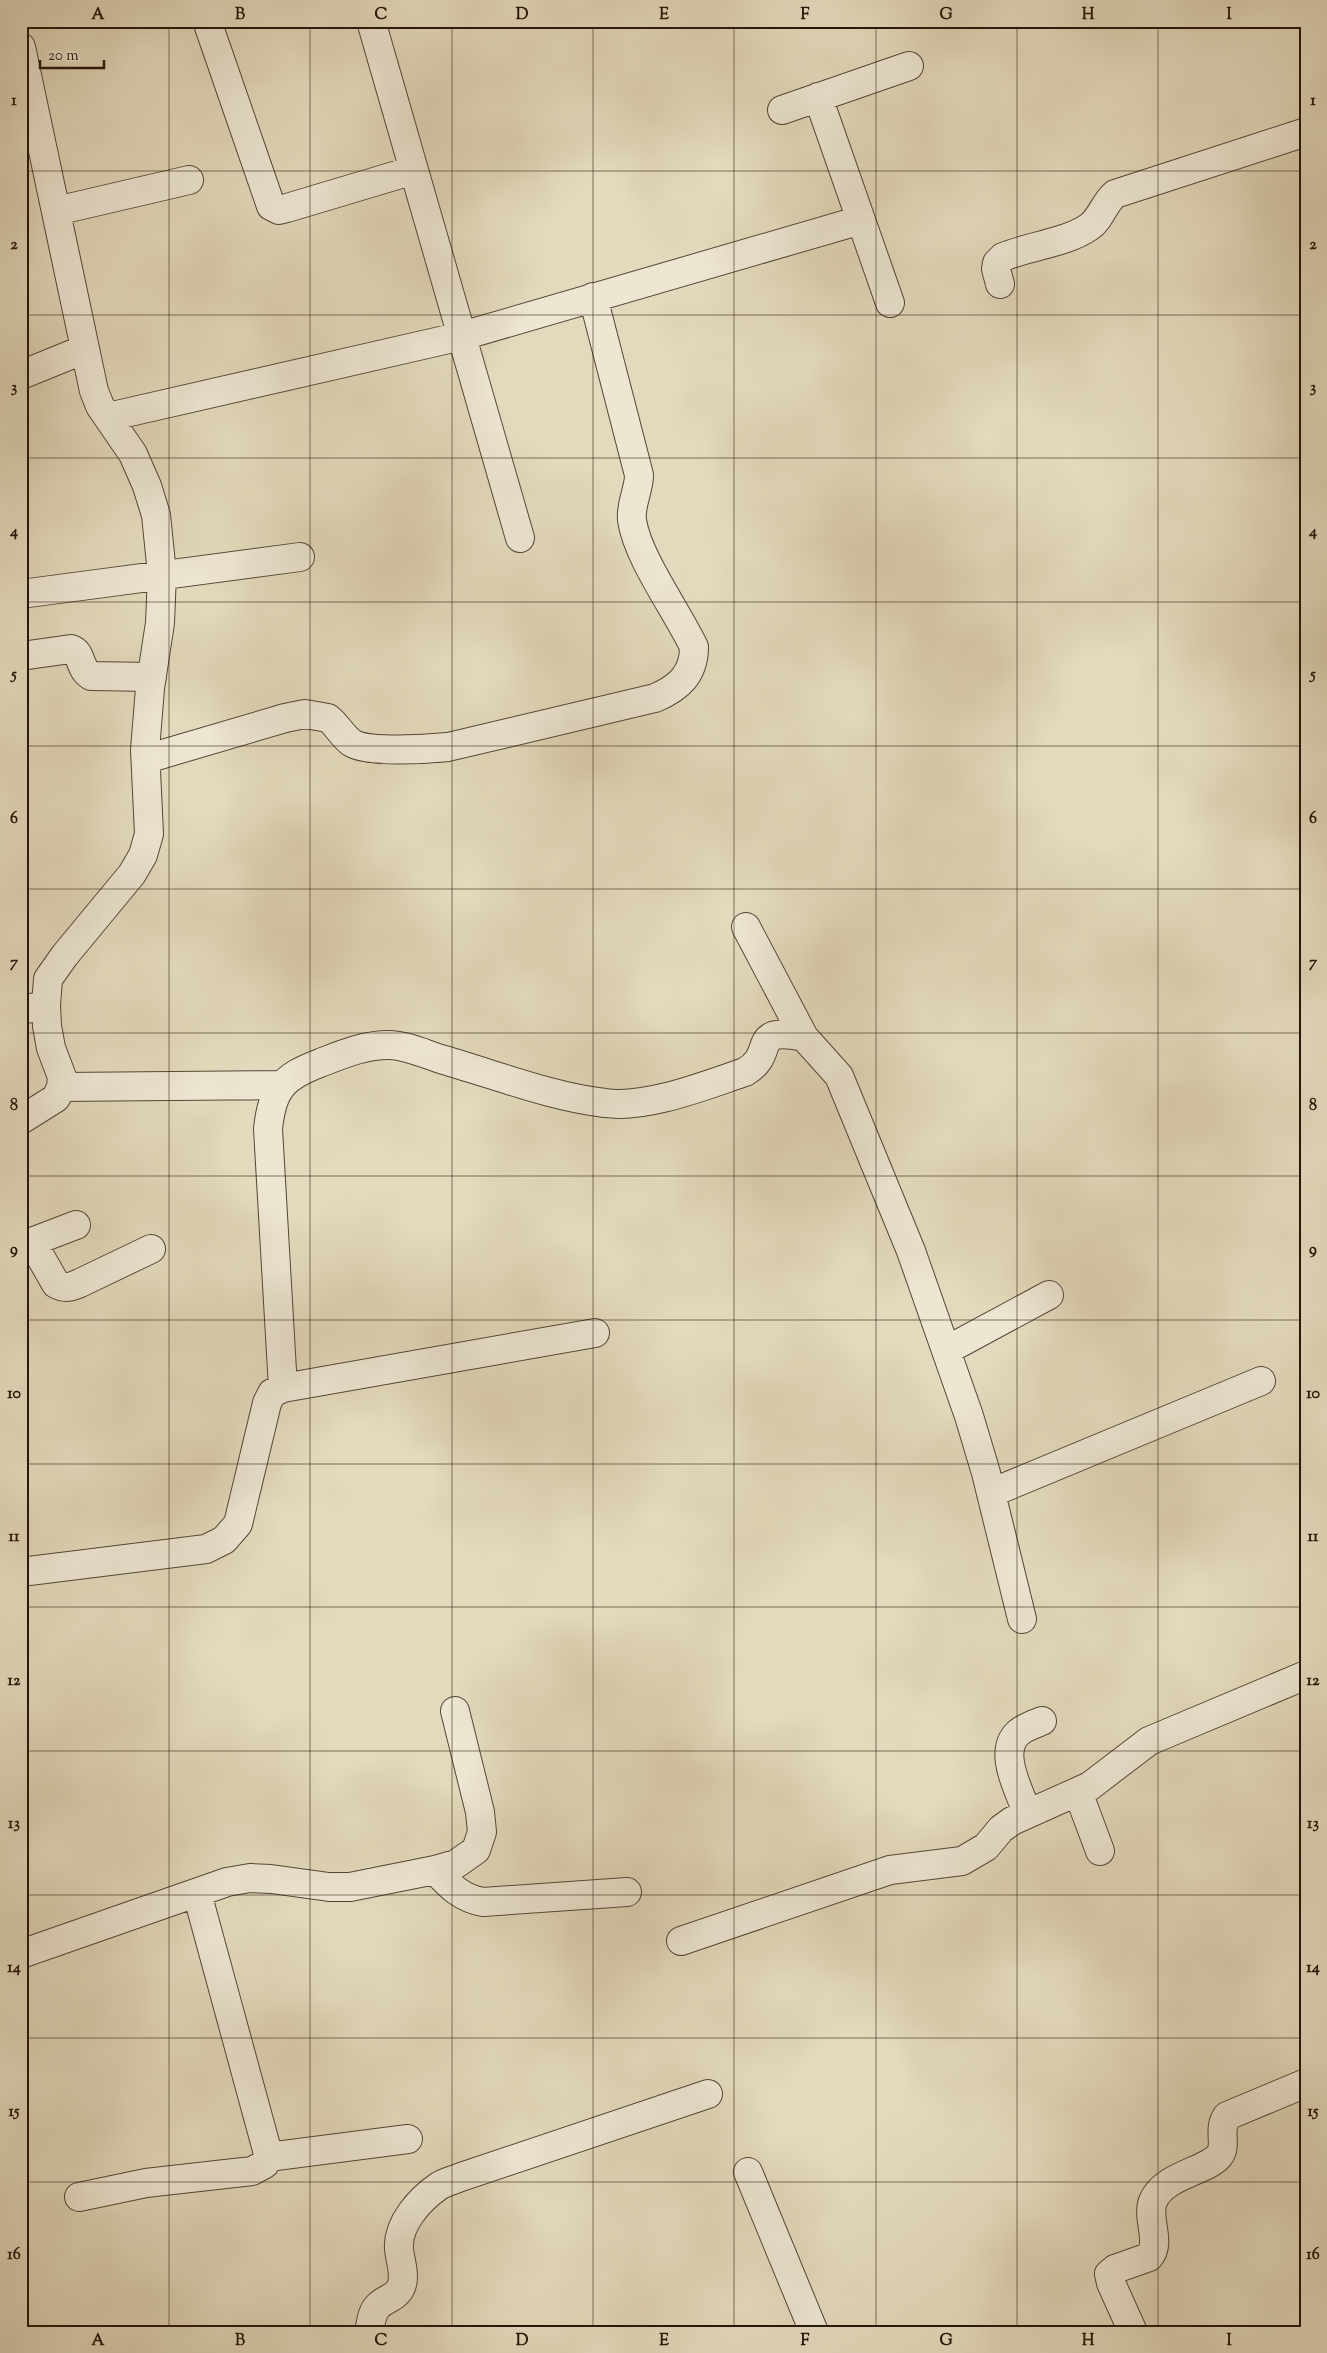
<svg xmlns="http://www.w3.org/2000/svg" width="1327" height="2353" font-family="'Sorts Mill Goudy',serif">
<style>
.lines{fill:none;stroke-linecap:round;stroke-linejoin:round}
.minor-casing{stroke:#544636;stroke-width:30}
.minor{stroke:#ede6d3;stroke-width:28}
.grid{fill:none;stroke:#251509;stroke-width:1;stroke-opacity:0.55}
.neatline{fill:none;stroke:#251509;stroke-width:2}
.grid-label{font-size:16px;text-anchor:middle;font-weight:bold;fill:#251509}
</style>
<rect width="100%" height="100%" fill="#e3d9bc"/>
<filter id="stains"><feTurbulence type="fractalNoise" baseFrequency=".004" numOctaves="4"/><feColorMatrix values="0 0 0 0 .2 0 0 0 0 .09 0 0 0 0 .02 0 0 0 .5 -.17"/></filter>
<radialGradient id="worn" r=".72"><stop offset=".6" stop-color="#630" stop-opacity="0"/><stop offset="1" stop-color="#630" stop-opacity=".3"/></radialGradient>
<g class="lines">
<defs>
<path id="minor" d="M207 21 271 206 279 210 287 208 414 170
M371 21 520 538
M21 47 94 391 100 406 133 454 147 486 156 515 162 574 160 623 150 688 145 750 149 834 143 855 132 874 65 955 48 979 46 1005 47 1026 51 1048 62 1077 61 1087 56 1098 21 1120
M818 97 890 303
M782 110 909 66
M56 211 189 180
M1000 284 996 269 997 263 1003 257C1029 246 1066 243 1089 227 1101 219 1104 203 1115 194L1306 132
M21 375 85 349
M108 417 462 336 861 220
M21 594 300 557
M21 656 71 649C83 653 78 668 91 676L152 677
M146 759 285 718 305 714 328 718C337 725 343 737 352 743 368 753 428 749 448 747L655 698C679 688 694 674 694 647 677 611 637 557 632 520 630 505 639 490 639 475L593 297
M746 927 804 1037 839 1076 911 1251 969 1416 986 1473 1022 1619
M21 1010 46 1005
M61 1087 282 1085
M32 1242 56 1284C65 1289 71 1287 80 1283L151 1249
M21 1246 76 1225
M947 1350 1049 1295
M283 1388 268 1129C272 1089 283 1077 320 1063 343 1054 364 1045 389 1045 406 1045 427 1055 444 1060 496 1075 552 1097 605 1103 647 1109 706 1085 745 1072 778 1053 747 1026 804 1037
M991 1493 1261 1381
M21 1572 206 1549 224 1540 238 1524 267 1403 272 1393 283 1388 595 1333
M1078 1792 1100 1851
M1027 1813C1020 1791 997 1753 1018 1733 1025 1727 1034 1724 1042 1721
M435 1870C450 1886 461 1898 483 1902L627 1892
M681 1941 890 1870 962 1861 986 1847 1001 1829 1012 1821 1090 1786 1149 1741 1306 1675
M21 1954 227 1882 250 1878 271 1879 329 1887H350L435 1870 456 1864 476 1850 482 1832 480 1812 455 1711
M268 2157 408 2139
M748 2172 814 2332
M79 2197 146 2183 252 2171 265 2164 268 2157 267 2150 197 1893
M369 2332C371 2324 371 2313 378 2306 385 2299 397 2297 401 2287 406 2276 400 2260 399 2249 397 2224 420 2199 439 2186 445 2182 454 2180 461 2177L708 2094
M1133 2332 1111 2283 1109 2274 1115 2269 1149 2257C1162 2243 1146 2218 1153 2201 1164 2175 1205 2172 1219 2156 1228 2145 1217 2130 1227 2116L1306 2083"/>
</defs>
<use href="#minor" class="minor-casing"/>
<use href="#minor" class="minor"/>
</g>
<path class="grid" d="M169 21V2332M310 21V2332M452 21V2332M593 21V2332M734 21V2332M876 21V2332M1017 21V2332M1158 21V2332M21 171H1306M21 315H1306M21 458H1306M21 602H1306M21 746H1306M21 889H1306M21 1033H1306M21 1176H1306M21 1320H1306M21 1464H1306M21 1607H1306M21 1751H1306M21 1895H1306M21 2038H1306M21 2182H1306"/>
<rect width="1327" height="2353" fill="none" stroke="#e3d9bc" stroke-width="55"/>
<path d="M40 60v8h64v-8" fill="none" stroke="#251509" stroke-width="2.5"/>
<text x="48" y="60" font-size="15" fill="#251509" stroke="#ede6d3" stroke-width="4" paint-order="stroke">20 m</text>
<rect x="28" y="28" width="1272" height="2298" class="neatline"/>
<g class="grid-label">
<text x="98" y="19">A</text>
<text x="240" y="19">B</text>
<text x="381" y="19">C</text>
<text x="522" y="19">D</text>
<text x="664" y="19">E</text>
<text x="805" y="19">F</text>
<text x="946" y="19">G</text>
<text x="1088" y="19">H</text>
<text x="1229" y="19">I</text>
<text x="14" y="105">1</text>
<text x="1313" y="105">1</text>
<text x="14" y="249">2</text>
<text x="1313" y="249">2</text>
<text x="14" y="392">3</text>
<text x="1313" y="392">3</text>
<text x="14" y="536">4</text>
<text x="1313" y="536">4</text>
<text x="14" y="679">5</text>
<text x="1313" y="679">5</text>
<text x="14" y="823">6</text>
<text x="1313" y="823">6</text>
<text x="14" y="967">7</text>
<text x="1313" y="967">7</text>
<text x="14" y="1110">8</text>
<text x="1313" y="1110">8</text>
<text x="14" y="1254">9</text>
<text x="1313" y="1254">9</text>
<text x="14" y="1398">10</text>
<text x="1313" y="1398">10</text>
<text x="14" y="1541">11</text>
<text x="1313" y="1541">11</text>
<text x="14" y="1685">12</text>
<text x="1313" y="1685">12</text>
<text x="14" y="1828">13</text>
<text x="1313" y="1828">13</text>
<text x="14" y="1972">14</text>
<text x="1313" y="1972">14</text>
<text x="14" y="2116">15</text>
<text x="1313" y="2116">15</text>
<text x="14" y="2259">16</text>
<text x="1313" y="2259">16</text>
<text x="98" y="2345">A</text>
<text x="240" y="2345">B</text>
<text x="381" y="2345">C</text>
<text x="522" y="2345">D</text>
<text x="664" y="2345">E</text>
<text x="805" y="2345">F</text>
<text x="946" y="2345">G</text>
<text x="1088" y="2345">H</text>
<text x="1229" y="2345">I</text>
</g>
<rect width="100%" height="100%" filter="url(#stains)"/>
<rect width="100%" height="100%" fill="url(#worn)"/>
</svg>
